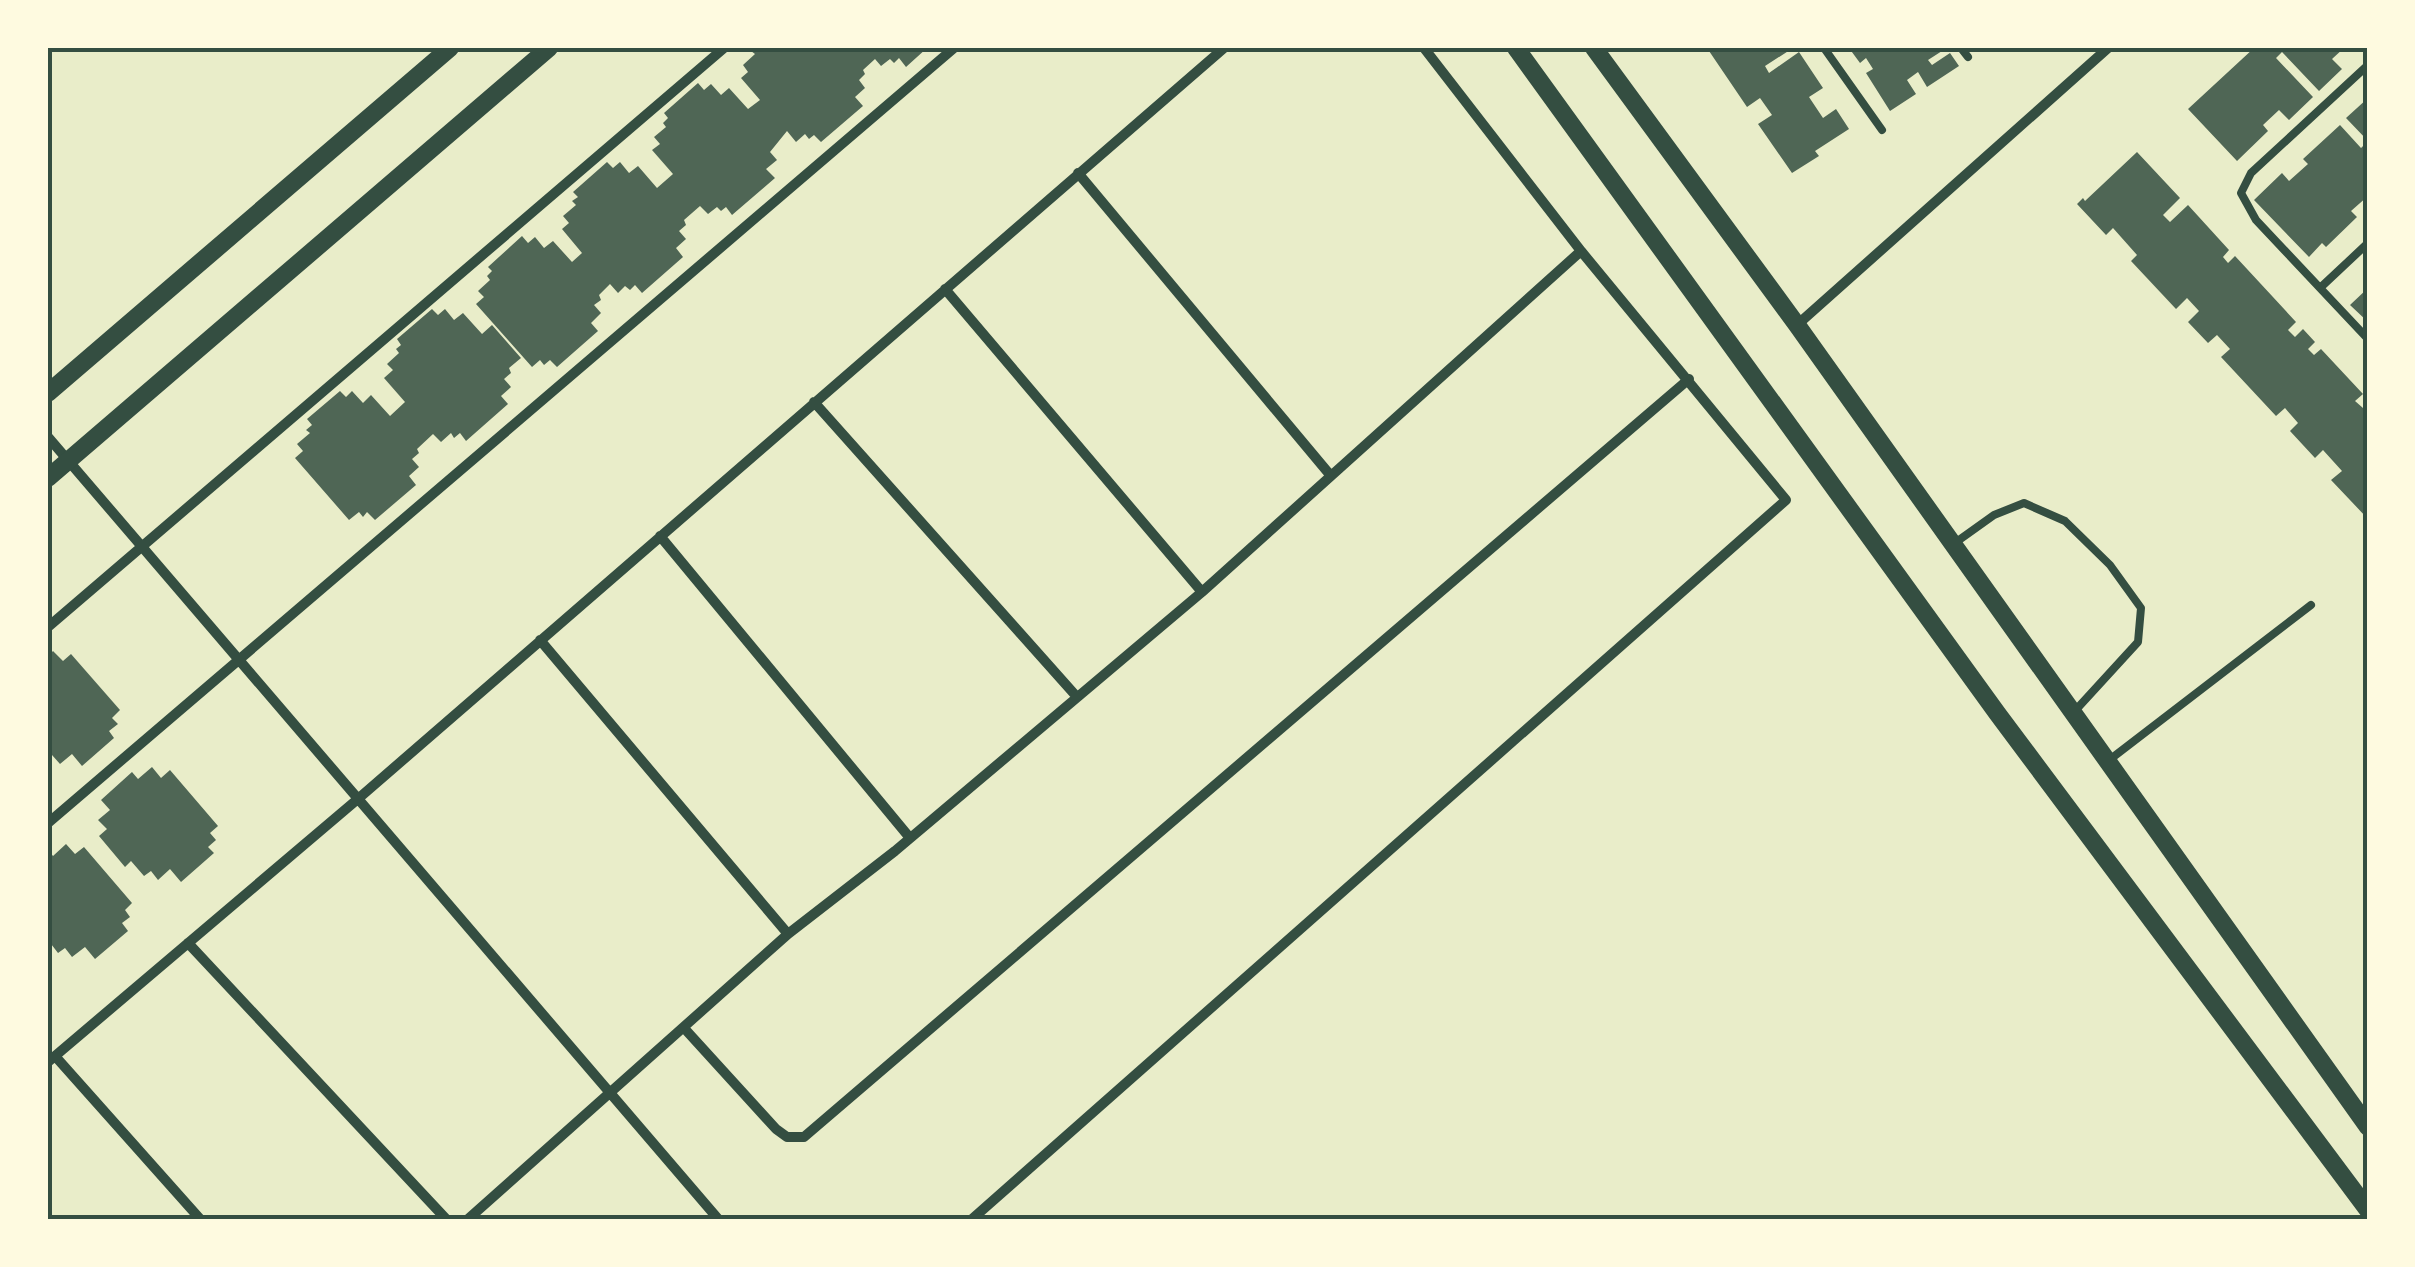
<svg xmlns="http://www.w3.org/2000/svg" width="2415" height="1267" font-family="Ubuntu,sans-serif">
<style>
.building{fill:#4f6655}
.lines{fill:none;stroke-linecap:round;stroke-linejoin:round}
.service{stroke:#344e41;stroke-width:8}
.minor{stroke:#344e41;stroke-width:10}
.tertiary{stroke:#344e41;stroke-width:18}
.neatline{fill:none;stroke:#344e41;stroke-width:4}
</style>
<rect width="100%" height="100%" fill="#e9edc9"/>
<path class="building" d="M755 48H927L906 67 899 58 894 63 890 59 881 66 875 59 863 70 865 74 859 80 865 88 855 97 863 106 821 142 814 135 809 139 805 134 796 142 787 131 770 152 777 160 766 169 775 178 732 215 726 207 721 211 717 207 708 214 700 206 684 220 686 225 679 231 686 239 676 248 683 257 642 293 635 285 630 290 625 286 618 293 610 284 599 295 601 300 594 305 601 313 591 323 598 331 557 367 550 360 544 365 540 360 532 367 476 304 484 297 478 291 490 280 487 276 492 271 488 267 522 236 528 243 535 237 544 248 553 241 572 262 582 253 562 229 569 223 563 216 576 205 572 201 578 197 573 192 607 162 613 168 620 162 629 173 638 166 657 188 673 174 652 150 660 144 654 137 666 127 663 123 668 118 664 113 698 83 704 90 711 84 721 95 729 88 748 109 760 100 741 78 748 72 743 65 755 54 751 51Z
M1707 48H1793L1765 66 1769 73 1799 52 1823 88 1809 97 1823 118 1836 109 1849 129 1815 151 1819 156 1792 173 1758 124 1772 115 1760 98 1747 107Z
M1849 48H1940L1942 51 1928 60 1932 65 1950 53 1959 66 1927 87 1918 72 1907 80 1916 94 1890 111 1866 73 1873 69 1866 58 1860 63Z
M2254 48H2344L2332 59 2342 69 2319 91 2282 52 2276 58 2313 97 2289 120 2279 110 2263 125 2268 131 2237 161 2188 109Z
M2368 98V141L2346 118Z
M2340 125 2361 148 2368 141V196L2351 211 2357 217 2326 247 2322 243 2309 257 2254 200 2282 173 2289 181 2308 164 2303 159Z
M2137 152 2180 198 2163 215 2170 222 2188 205 2229 250 2223 257 2228 263 2235 256 2296 322 2288 330 2295 337 2303 329 2315 342 2308 349 2314 355 2321 349 2363 394 2355 401 2363 408 2368 404V519L2331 480 2342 471 2323 450 2315 458 2290 431 2298 423 2285 408 2276 416 2221 357 2230 349 2217 335 2208 343 2188 322 2199 311 2187 298 2176 309 2131 261 2137 255 2113 228 2106 235 2077 204 2083 198 2085 201Z
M2368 288V322L2350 305Z
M432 309 438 315 445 309 454 320 463 313 482 334 492 325 521 358 509 368 511 373 504 379 511 387 501 396 508 404 466 441 460 433 454 438 451 433 441 442 433 434 417 449 419 453 412 459 419 467 409 476 416 485 375 520 367 512 363 517 359 512 349 520 295 458 303 451 297 444 310 433 306 430 312 425 307 419 340 391 346 397 352 391 363 403 371 395 390 416 405 402 384 378 393 370 387 364 399 353 396 349 401 345 397 339Z
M53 651 63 661 71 654 120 710 112 718 118 724 109 731 114 738 82 766 72 754 60 764 52 755 48 759V656Z
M152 767 161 778 170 770 218 826 210 833 216 840 208 847 214 853 181 882 170 869 158 880 151 871 144 876 131 861 125 867 99 836 107 829 98 820 110 810 101 800 132 772 138 779Z
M66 844 75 854 84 847 132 903 125 910 130 917 122 923 128 931 95 959 85 947 72 957 65 948 58 953 48 940V850L53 856Z"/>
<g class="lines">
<path class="service" d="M1824 48 1882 130
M1961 48 1968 57
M2368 65 2251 173 2241 193 2256 220 2368 339
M2320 288 2368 243
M1952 545 1994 515 2024 503 2065 521 2110 565 2141 608 2138 642 2073 713
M2108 761 2311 605"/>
<path class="minor" d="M1078 173 1331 476
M945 289 1202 592
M1797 325 2108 48
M814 402 1077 697
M48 437 719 1220
M660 536 910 838
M48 627 724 48
M540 640 788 934
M48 823 954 48
M188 943 447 1220
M684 1028 776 1129 787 1137H804L1689 379
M55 1056 201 1220
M48 1062 359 798 1224 48
M467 1220 788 934 895 851 1202 592 1581 251 1424 48
M971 1220 1786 500 1581 251"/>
<path class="tertiary" d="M1516 48 1997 713 2368 1210
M1594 48 1797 325 2368 1127
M48 393 450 48
M48 478 549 48"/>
</g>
<rect width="2415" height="1267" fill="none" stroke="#fefae0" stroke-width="100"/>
<rect x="50" y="50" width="2315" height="1167" class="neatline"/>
</svg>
